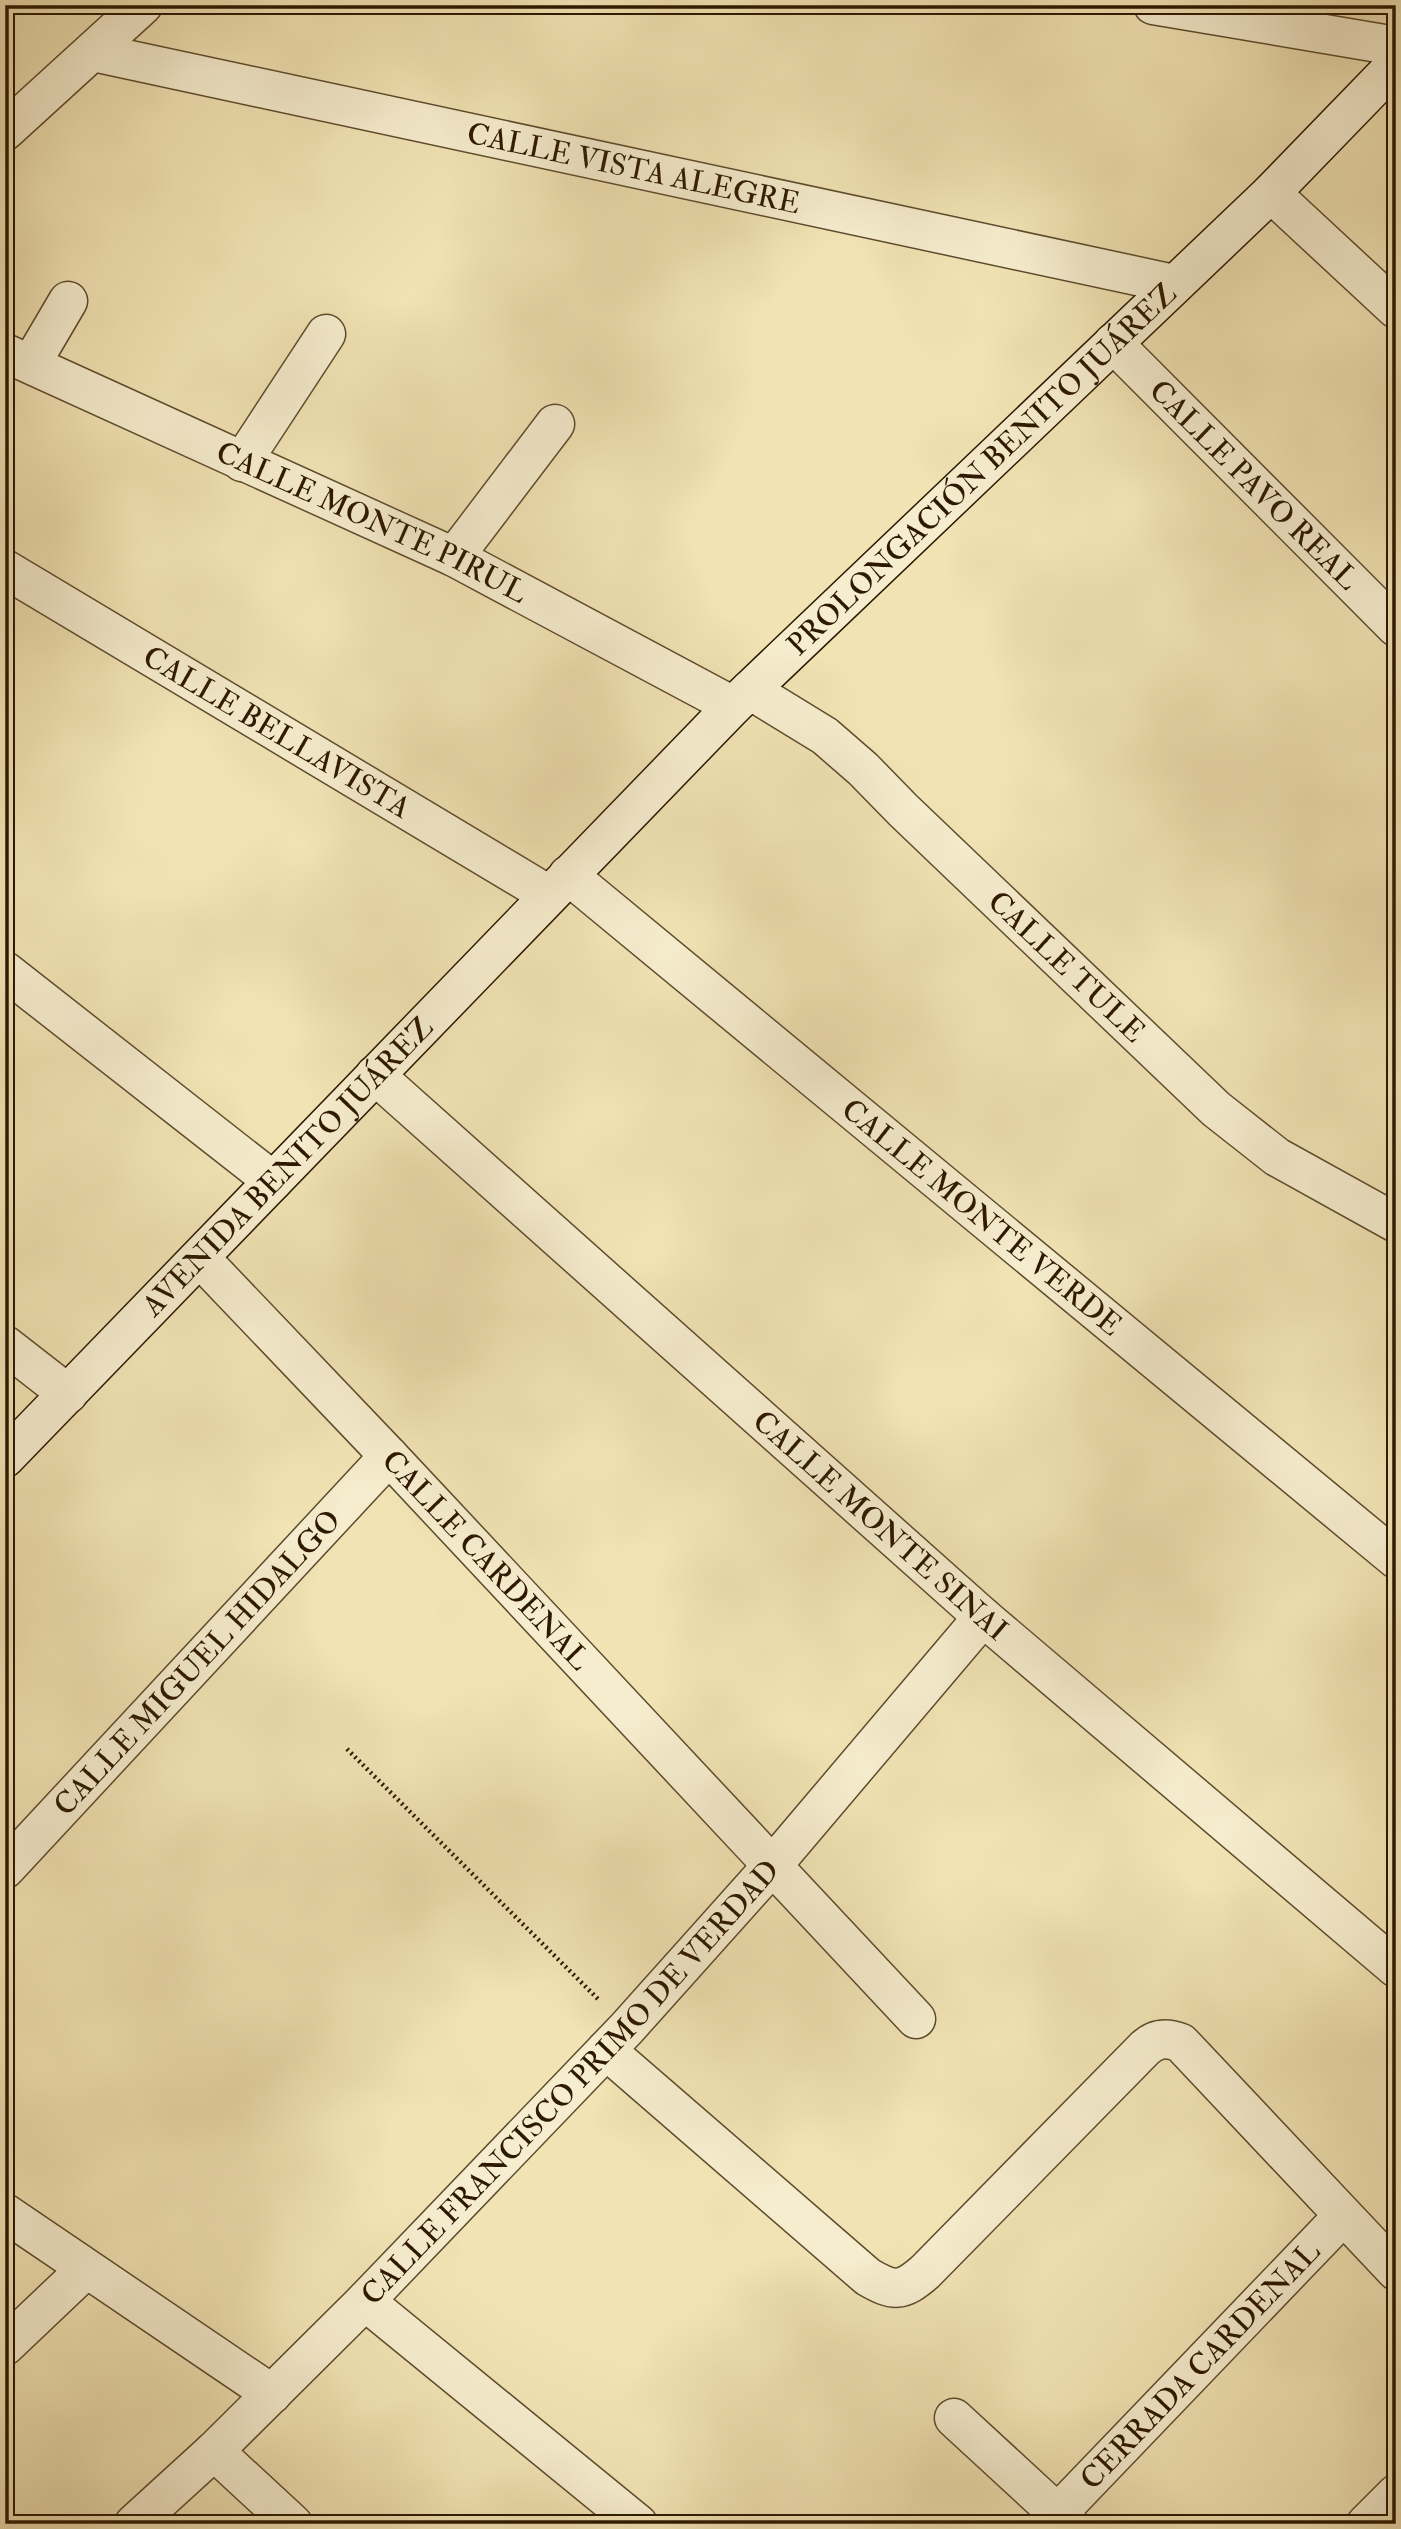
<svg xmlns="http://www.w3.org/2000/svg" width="1401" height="2529" font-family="'IM FELL Double Pica',serif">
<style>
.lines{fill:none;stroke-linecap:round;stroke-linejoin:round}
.street-casing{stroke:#5e4b2d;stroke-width:41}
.secondary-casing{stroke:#2d1800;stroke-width:41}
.path{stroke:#2d1800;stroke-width:4.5;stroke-dasharray:2 3.5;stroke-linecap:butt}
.street{stroke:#f6edce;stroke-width:38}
.secondary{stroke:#f6edce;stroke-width:38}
.labels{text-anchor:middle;stroke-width:6;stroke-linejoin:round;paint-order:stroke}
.street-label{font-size:30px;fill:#2d1800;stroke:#f6edce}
</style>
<rect width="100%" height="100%" fill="#f1e3b4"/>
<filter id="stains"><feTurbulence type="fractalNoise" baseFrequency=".00286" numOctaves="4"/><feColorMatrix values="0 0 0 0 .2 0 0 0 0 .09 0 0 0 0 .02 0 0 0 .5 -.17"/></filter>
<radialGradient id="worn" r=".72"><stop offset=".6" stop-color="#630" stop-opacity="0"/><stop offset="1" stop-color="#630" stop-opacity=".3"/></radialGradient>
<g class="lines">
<defs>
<g id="street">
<path d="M1153 5 1396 46"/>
<path id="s1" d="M93 52 1174 284"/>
<path d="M5 131 143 5"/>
<path d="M1271 193 1396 309"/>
<path id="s2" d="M1113 343 1396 627"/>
<path id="s3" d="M5 353 454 557 733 706"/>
<path d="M31 364 68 301"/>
<path d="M242 462 326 334"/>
<path d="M454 557 555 424"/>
<path id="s4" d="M5 569 549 895"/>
<path id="s5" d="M750 690 825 736 863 769 903 810 1216 1109 1277 1157 1396 1223"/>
<path id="s6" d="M568 875 1396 1559"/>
<path d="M5 971 273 1181"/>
<path id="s7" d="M375 1075 983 1617 1396 1968"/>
<path id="s8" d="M200 1258 389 1456 916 2019"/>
<path d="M5 1345 68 1394"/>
<path id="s9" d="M5 1869 389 1456"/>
<path d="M606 2050 868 2277C894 2292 902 2292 925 2272L1144 2049C1155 2038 1166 2037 1181 2043L1396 2271"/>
<path d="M5 2213 272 2394"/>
<path d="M365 2301 638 2524"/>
<path d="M5 2346 86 2269"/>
<path d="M954 2418 1069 2524"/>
<path d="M214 2451 293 2524"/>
<path id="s10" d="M1058 2513 1343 2216"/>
<path id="s11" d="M134 2524 214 2451 365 2301 627 2028 772 1866 983 1617"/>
<path d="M1366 2524 1396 2494"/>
</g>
<g id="secondary">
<path id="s12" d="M5 1458 733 706 1271 193 1396 64"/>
</g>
</defs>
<use href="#street" class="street-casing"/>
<use href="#secondary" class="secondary-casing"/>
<path class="path" d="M347 1749 599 2000"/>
<use href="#street" class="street"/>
<use href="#secondary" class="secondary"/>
</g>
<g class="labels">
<g class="street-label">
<text dy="10" stroke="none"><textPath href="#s1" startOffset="553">CALLE VISTA ALEGRE</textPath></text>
<text dy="10" stroke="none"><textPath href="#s12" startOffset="1390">PROLONGACIÓN BENITO JUÁREZ</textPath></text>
<text dy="10" stroke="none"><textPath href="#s2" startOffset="200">CALLE PAVO REAL</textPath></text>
<text dy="10" stroke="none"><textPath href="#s3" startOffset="404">CALLE MONTE PIRUL</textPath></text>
<text dy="10" stroke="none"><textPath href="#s4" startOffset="317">CALLE BELLAVISTA</textPath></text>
<text dy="10" stroke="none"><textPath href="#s5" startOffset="422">CALLE TULE</textPath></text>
<text dy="10" stroke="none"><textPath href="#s12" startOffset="406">AVENIDA BENITO JUÁREZ</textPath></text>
<text dy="10" stroke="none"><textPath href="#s6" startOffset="537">CALLE MONTE VERDE</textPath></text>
<text dy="10" stroke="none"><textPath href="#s7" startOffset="677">CALLE MONTE SINAI</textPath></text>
<text dy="10" stroke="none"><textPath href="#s8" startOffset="416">CALLE CARDENAL</textPath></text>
<text dy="10" stroke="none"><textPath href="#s9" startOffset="282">CALLE MIGUEL HIDALGO</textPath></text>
<text dy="10" stroke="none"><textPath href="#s11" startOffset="621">CALLE FRANCISCO PRIMO DE VERDAD</textPath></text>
<text dy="10" stroke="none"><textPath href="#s10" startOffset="205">CERRADA CARDENAL</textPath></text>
</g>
</g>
<rect width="1401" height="2529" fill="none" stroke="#f1e3b4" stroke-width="28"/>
<rect x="7" y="7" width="1387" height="2515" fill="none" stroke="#2d1800" stroke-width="3.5"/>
<rect x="14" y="14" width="1373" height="2501" fill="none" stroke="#2d1800" stroke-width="2"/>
<rect width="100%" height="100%" filter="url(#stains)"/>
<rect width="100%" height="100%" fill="url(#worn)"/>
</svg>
